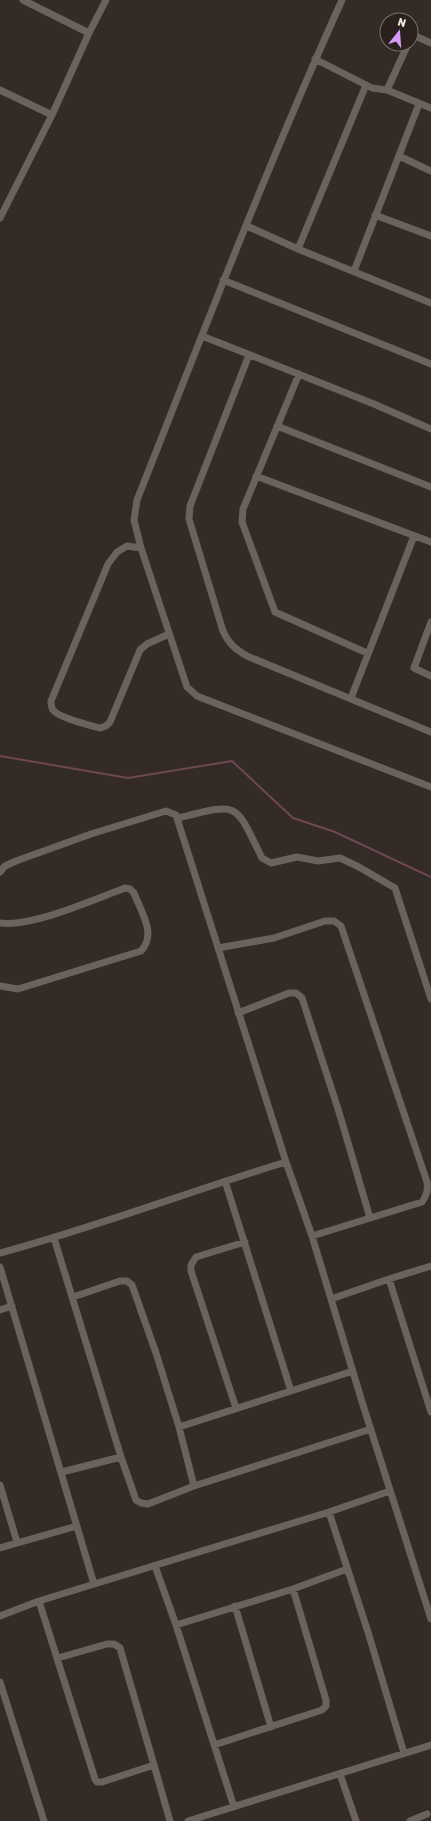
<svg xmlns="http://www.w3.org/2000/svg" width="431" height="1821" font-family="Rubik,sans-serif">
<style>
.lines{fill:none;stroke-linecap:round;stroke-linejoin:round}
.stream{stroke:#6e4853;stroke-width:2}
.minor{stroke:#6c625d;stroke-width:7}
</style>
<rect width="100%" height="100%" fill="#342a26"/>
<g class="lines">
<path class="stream" d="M0 756 128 778 232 761 293 818 335 832 431 877"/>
<path class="minor" d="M23 0 89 33
M342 0C268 164 203 333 137 500L134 520 141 548 187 687 197 696 431 787
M411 38 413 35 431 43
M315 59 372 88 387 90 431 108
M0 90 52 115
M387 90 408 44
M399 156 431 171
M375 215 431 236
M0 218 52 115 89 33 106 0
M247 226 298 249 431 303
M298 249 366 85
M354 271 419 104
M223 280 431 364
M202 336 374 404 431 429
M249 355 190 506 189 519 223 631C229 644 235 649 247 656L431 732
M299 374 243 509 242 522 275 612 367 653
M277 426 431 487
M256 476 431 542
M141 548 127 546 117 552 108 564 51 701C51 704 51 707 53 710 59 718 90 725 100 728L106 726 110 722 140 650 147 644 169 634
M431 622 414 668 431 676
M351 698 414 536
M178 818C240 803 234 801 262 858L271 863 297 857 318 861 340 858 359 867 395 888 431 999
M0 872 5 866 16 861 91 834 166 811 176 815 286 1162C190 1191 97 1227 0 1253
M0 923C33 927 93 900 125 888L130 889 134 893C141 912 157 934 141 951L18 989 0 986
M218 948 274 938 325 921H334L341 926 427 1182C428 1190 427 1195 422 1202L312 1236
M238 1013 289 993H296L302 998 339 1112 370 1218
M286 1162 312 1236 331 1299
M225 1181 291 1391
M54 1238 121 1457 62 1472
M0 1267 94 1584
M389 1279 431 1266
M73 1297 120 1281H127L132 1285 156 1353 179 1427 194 1486 148 1504 141 1503 136 1500 121 1457
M0 1310 12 1306
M236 1408 191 1271V1265L196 1257 245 1242
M431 1412 389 1279 331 1299 363 1405 431 1619
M179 1427 353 1371
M0 1485 17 1542
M194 1486 371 1429
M329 1512 368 1632 404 1753
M0 1548 77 1526
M155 1566 176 1625 234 1807
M39 1601 95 1779 97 1782H102L154 1765 120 1648 114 1644H107L58 1658
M235 1606 271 1727
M0 1616 39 1601 329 1512 390 1491
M176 1625 293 1589 347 1569
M0 1682 44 1821
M214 1745 322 1710 326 1706V1700L293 1589
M154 1765 170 1821
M340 1774 356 1821
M188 1821 431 1745
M410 1821 427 1814"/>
</g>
<g transform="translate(399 32) rotate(17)"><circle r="19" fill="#2a211d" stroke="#79716d"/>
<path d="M0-3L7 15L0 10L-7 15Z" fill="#d69bfa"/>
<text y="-6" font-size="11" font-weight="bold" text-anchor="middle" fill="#efe8e6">N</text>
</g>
</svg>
